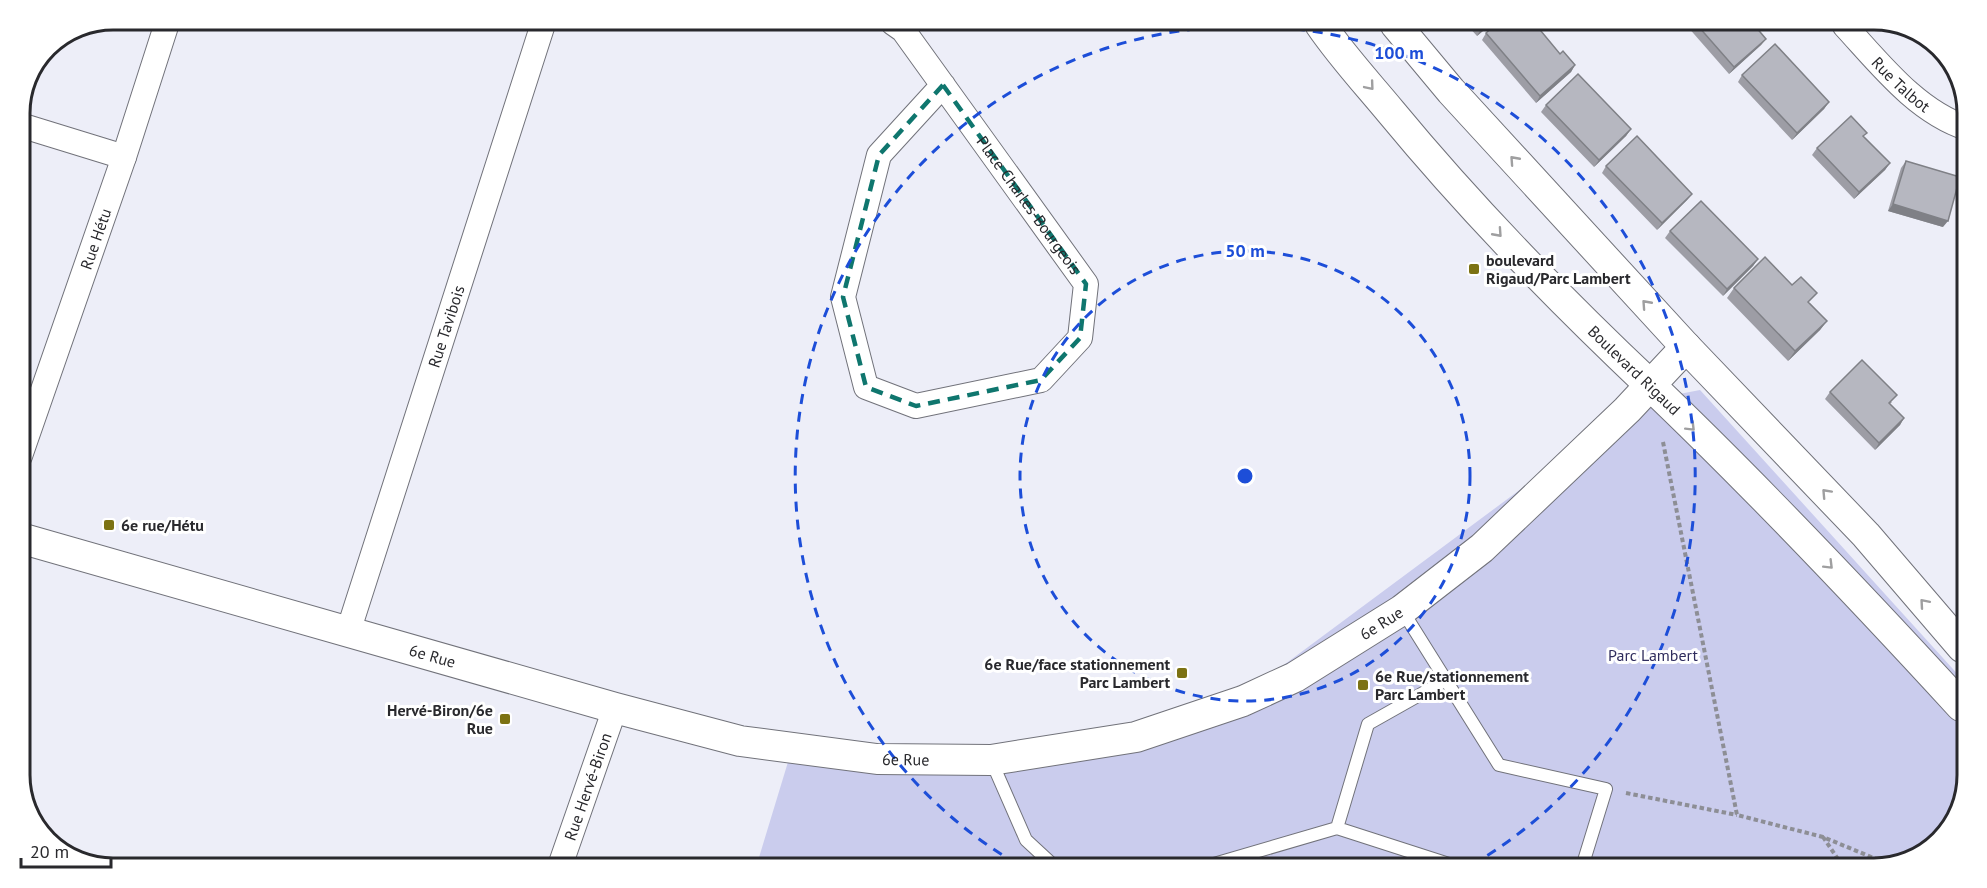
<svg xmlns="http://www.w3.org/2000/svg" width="1987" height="888" font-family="'PT Sans',sans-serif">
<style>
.green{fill:#cacced}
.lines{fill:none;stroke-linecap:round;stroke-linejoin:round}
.service-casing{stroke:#71727a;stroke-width:14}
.minor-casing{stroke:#71727a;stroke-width:26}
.tertiary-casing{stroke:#71727a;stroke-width:32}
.path{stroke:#8d8e95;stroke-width:4;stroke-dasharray:4.5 3;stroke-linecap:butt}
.service{stroke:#fff;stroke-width:12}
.minor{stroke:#fff;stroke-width:24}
.tertiary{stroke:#fff;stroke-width:30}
.wall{fill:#9d9da5}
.shaded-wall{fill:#7f8086}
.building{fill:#b6b7c0;stroke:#7f8086;stroke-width:1.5}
.oneway{stroke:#9f9fa0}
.marked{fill:none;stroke:#0f766e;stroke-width:4.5;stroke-dasharray:12 8;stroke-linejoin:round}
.ring{fill:none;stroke:#1d4ed8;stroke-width:3;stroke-dasharray:10 8}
.poi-dot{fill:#7c7213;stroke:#fff;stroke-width:2}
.labels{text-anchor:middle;stroke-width:6;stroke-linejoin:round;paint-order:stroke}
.street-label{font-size:16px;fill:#29292d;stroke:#fff}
.poi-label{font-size:16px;font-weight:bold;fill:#29292d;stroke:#fff;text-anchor:start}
.park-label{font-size:16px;fill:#302d5e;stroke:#fff}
.rim{fill:none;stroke:#29292d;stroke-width:3}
.centre{fill:#1d4ed8;stroke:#fff;stroke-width:3}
.ring-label{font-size:18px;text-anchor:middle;font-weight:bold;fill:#1d4ed8;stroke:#fff;stroke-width:6;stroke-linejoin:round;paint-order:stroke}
</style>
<rect width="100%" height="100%" fill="#edeef8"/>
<path class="green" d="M1700 390 1962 679 1960 811 1926 853 1875 868 757 864 788 762 1002 770 1218 714 1638 402Z"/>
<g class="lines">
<defs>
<path id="service" d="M1402 610 1499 765 1606 789 1582 867
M1446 680 1368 724 1337 828 1458 867
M991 760 1026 840 1053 865
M1207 866 1337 828"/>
<g id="minor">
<path id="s1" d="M893 23 903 30 1086 284 1080 338 1041 380 916 406 866 387 843 297 879 155 943 85"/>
<path id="s2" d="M1845 26C1880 64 1917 112 1967 128"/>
<path d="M20 125 124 157"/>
<path id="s3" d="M20 456 124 157 168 20"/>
<path id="s4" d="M348 632 544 21"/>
<path id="s5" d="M561 863 615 708"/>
</g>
<g id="tertiary">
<path id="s6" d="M1320 24C1341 55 1367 83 1391 112 1471 209 1559 299 1650 385 1758 488 1860 596 1961 706"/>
<path d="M1396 25 1451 91 1686 347 1866 535 1962 647"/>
<path id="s7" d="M20 538 615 708 740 741 877 759 991 760 1136 737 1243 701 1295 677 1402 610 1482 548 1627 410 1686 347"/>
</g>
</defs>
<use href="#service" class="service-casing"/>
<use href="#minor" class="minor-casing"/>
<use href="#tertiary" class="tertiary-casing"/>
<path class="path" d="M1663 442 1737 815 1823 837 1888 864
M1626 793 1737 815
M1823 837 1844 868"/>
<use href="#service" class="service"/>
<use href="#minor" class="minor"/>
<use href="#tertiary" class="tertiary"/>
</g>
<path class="wall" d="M1467 25H1490L1477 36Z
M1687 26H1755L1766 39 1761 45 1729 74Z
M1486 33 1560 54 1575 65 1571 72 1536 103 1482 40Z
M1742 75 1829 102 1824 109 1792 140 1738 82Z
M1546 105 1631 129 1626 136 1594 167 1541 112Z
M1864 137 1890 163 1885 170 1854 199 1812 155 1817 148Z
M1906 161 1943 227 1888 211 1901 168Z
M1606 166 1692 194 1687 200 1657 230 1602 173Z
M1670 231 1758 259 1753 266 1723 296 1665 238Z
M1734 288 1810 303 1827 321 1820 330 1788 361 1727 298Z
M1830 392 1892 402 1890 404 1904 418 1900 425 1875 450 1825 399Z"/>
<path class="shaded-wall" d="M1487 25H1490L1477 36 1481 29Z
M1766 39 1761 45 1729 74 1734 67Z
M1575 65 1571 72 1536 103 1540 96Z
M1829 102 1824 109 1792 140 1797 133Z
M1631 129 1626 136 1594 167 1599 160Z
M1890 163 1885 170 1854 199 1859 192Z
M1692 194 1687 200 1657 230 1662 223Z
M1893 204 1948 221 1943 227 1888 211Z
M1758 259 1753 266 1723 296 1727 289Z
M1827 321 1820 330 1788 361 1795 351Z
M1904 418 1900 425 1875 450 1879 443Z"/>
<path class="building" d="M1478 25H1487L1481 29Z
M1495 25H1536L1560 54 1563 51 1575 65 1540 96 1486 33Z
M1698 26H1755L1766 39 1734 67Z
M1775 44 1829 102 1797 133 1742 75Z
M1578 74 1631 129 1599 160 1546 105Z
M1851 116 1867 133 1863 136 1890 163 1859 192 1817 148Z
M1637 136 1692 194 1662 223 1606 166Z
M1906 161 1960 177 1948 221 1893 204Z
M1701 201 1758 259 1727 289 1670 231Z
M1765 257 1792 285 1801 277 1817 293 1808 302 1827 321 1795 351 1734 288Z
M1862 360 1897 395 1889 403 1904 418 1879 443 1830 392Z"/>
<defs><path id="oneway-chevron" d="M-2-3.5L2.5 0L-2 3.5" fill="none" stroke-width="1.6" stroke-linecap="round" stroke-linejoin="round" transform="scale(1.5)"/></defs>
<g class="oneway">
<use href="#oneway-chevron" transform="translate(1370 86) rotate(50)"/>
<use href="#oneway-chevron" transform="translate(1514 160) rotate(-132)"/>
<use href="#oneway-chevron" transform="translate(1498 233) rotate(48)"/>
<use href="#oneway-chevron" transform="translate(1646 304) rotate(-132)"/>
<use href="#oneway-chevron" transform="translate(1691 427) rotate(45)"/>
<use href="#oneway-chevron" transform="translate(1826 493) rotate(-133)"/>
<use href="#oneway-chevron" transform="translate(1829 565) rotate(45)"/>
<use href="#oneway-chevron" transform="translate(1924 603) rotate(-131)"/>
</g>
<path class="marked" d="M943 85 1086 284 1080 338 1041 380 916 406 866 387 843 297 879 155Z"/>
<g class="ring">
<circle cx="1245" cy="476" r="225"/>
<path d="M1017 864A450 450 0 1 1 1470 866"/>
</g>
<g class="poi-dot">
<rect x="1468" y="263" width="12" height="12" rx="3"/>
<rect x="103" y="519" width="12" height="12" rx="3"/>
<rect x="1176" y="667" width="12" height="12" rx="3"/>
<rect x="1357" y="679" width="12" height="12" rx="3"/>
<rect x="499" y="713" width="12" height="12" rx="3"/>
</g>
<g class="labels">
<g class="street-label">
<text dy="6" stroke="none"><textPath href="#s2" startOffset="81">Rue Talbot</textPath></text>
<text dy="6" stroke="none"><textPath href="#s1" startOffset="228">Place Charles-Bourgeois</textPath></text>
<text dy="6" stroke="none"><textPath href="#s3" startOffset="230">Rue Hétu</textPath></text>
<text dy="6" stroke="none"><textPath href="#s4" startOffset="321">Rue Tavibois</textPath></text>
<text dy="6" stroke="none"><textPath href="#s6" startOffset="468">Boulevard Rigaud</textPath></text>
<text dy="6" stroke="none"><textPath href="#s7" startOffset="1419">6e Rue</textPath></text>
<text dy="6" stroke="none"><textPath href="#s7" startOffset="429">6e Rue</textPath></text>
<text dy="6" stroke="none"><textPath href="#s7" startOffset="915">6e Rue</textPath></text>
<text dy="6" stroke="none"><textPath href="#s5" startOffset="81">Rue Hervé-Biron</textPath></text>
</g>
<g class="poi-label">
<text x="1486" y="266">boulevard<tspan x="1486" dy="18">Rigaud/Parc Lambert</tspan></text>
<text x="121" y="531">6e rue/Hétu</text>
<text x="1170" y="670" text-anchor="end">6e Rue/face stationnement<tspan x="1170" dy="18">Parc Lambert</tspan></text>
<text x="1375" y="682">6e Rue/stationnement<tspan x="1375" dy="18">Parc Lambert</tspan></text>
<text x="493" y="716" text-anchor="end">Hervé-Biron/6e<tspan x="493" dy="18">Rue</tspan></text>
</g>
<g class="park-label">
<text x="1653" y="661">Parc Lambert</text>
</g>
</g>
<path d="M0 0H1987V888H0ZM113 30H1874A83 83 0 0 1 1957 113V775A83 83 0 0 1 1874 858H113A83 83 0 0 1 30 775V113A83 83 0 0 1 113 30Z" fill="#fff" fill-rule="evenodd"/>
<path class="rim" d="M113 30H1874A83 83 0 0 1 1957 113V775A83 83 0 0 1 1874 858H113A83 83 0 0 1 30 775V113A83 83 0 0 1 113 30Z"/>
<circle cx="1245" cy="476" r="9" class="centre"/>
<g class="ring-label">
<text x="1399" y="59">100 m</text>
<text x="1245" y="257">50 m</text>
</g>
<path d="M21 858v9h90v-9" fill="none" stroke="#29292d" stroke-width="3"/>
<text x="30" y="858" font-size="18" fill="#29292d" stroke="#ffffff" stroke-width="4.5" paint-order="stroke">20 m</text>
</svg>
